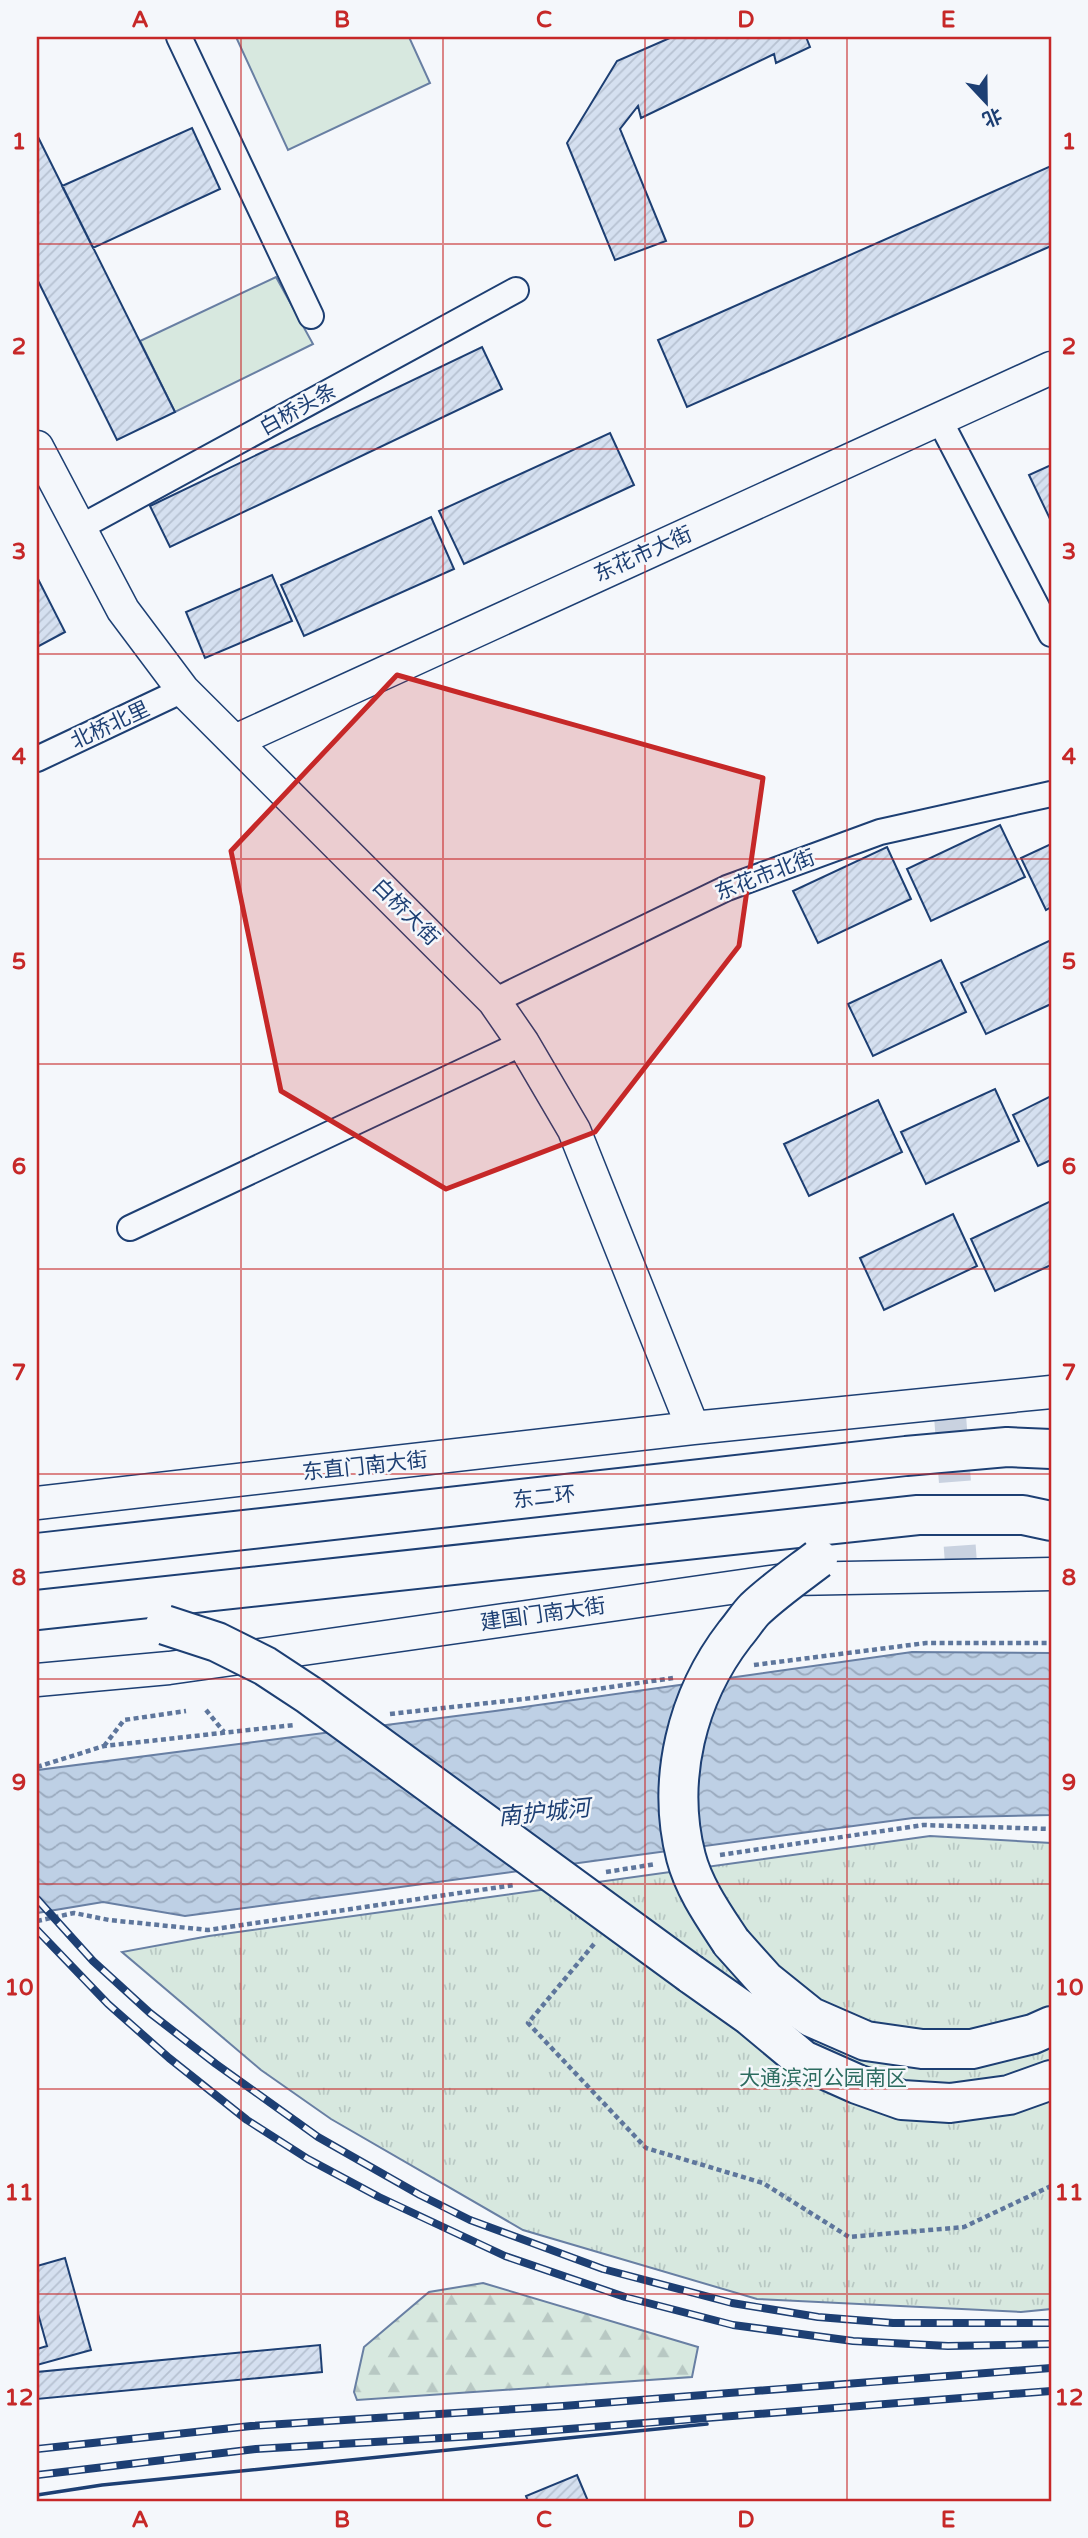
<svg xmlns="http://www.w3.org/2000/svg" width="1088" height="2538" font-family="'Varela Round','Noto Sans SC',sans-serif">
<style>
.forest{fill:url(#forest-firs);stroke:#687fa3;stroke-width:2}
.park{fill:url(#park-tufts);stroke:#687fa3;stroke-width:2}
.garden{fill:#d7e8df;stroke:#687fa3;stroke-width:2}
.water{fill:url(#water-waves);stroke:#687fa3;stroke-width:2}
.building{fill:url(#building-hatch);stroke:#1d3f73;stroke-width:2}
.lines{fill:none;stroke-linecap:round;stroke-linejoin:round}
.tertiary-tunnel{stroke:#c9d2e0;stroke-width:32;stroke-dasharray:32 16;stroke-linecap:butt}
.minor-casing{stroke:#1d3f73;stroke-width:28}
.tertiary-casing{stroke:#1d3f73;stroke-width:35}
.trunk-casing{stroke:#1d3f73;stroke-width:42}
.path{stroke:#5e769c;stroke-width:4.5;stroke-dasharray:5 3.5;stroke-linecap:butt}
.minor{stroke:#f4f7fb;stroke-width:24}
.tertiary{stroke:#f4f7fb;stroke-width:32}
.trunk{stroke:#f4f7fb;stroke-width:38}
.rail-casing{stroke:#1d3f73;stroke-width:8}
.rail{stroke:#f4f7fb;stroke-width:5;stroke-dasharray:16;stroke-linecap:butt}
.trunk-bridge-casing{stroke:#1d3f73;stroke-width:42;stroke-linecap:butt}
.trunk-bridge{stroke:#f4f7fb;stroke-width:38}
.wall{stroke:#1d3f73;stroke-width:3.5}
.marked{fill:#c62828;fill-opacity:0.2;stroke:#c62828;stroke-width:5;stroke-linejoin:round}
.grid{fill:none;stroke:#c62828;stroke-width:2;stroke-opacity:0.55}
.labels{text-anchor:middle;stroke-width:5;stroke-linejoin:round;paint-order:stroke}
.street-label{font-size:21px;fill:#1d3f73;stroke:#f4f7fb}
.park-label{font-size:21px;fill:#2c6c60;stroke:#f4f7fb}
.water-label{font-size:23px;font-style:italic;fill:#1d3f73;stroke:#f4f7fb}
.neatline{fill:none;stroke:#c62828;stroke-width:2.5}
.grid-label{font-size:23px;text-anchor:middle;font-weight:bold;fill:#c62828}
</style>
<defs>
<pattern id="forest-firs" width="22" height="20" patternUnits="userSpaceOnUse" patternTransform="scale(1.75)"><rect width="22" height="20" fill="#d7e8df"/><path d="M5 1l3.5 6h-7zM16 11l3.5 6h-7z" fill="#b8c8c3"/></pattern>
<pattern id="park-tufts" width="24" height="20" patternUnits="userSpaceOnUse" patternTransform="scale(1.75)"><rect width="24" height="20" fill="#d7e8df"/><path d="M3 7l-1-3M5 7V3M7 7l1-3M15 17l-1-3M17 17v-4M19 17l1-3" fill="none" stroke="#b8c8c3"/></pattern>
<pattern id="water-waves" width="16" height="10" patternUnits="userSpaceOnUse" patternTransform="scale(1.75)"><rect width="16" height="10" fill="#bed0e5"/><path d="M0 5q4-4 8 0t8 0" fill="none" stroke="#9aaabe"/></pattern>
<pattern id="building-hatch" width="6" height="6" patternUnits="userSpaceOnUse" patternTransform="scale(1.75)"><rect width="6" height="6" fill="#d5e0f0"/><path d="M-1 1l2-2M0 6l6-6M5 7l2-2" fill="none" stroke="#b6c1d1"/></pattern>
</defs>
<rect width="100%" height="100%" fill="#f4f7fb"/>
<path class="forest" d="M483 2283 698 2347 692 2377 357 2400 354 2392 364 2347 429 2292Z"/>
<path class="park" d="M930 1836 1051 1843V2309L1021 2312 757 2299 523 2230 331 2119 261 2070 122 1952 209 1936Z"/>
<path class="garden" d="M236 37H409L430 83 288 150Z
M276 277 313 344 175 412 140 341Z"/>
<path class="water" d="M912 1652 1051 1653V1815L913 1818 185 1916 103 1902 37 1913 38 1770 495 1711Z"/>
<path class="building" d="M672 37H806L810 47 776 63 774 54 641 118 638 106 620 129 666 241 615 260 567 143 617 61Z
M192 128 220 189 93 248 62 186Z
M37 135 175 412 117 440 37 279Z
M1051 166V246L687 407 658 340Z
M482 347 502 389 170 547 150 506Z
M610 433 634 485 464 564 439 511Z
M1051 465V521L1029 475Z
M431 517 454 569 304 636 281 585Z
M272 575 292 621 205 658 186 612Z
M37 577 65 632 37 647Z
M1000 825 1025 877 931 921 907 869Z
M1051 844V907L1046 910 1021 858Z
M887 847 911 899 818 943 793 891Z
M1051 940V1004L986 1034 961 983Z
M941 960 966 1012 873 1056 848 1004Z
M995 1089 1019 1141 926 1184 901 1132Z
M1051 1096V1160L1038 1166 1013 1115Z
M878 1100 902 1152 809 1196 784 1144Z
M1051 1201V1265L995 1291 971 1239Z
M953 1214 977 1266 884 1310 860 1258Z
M65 2258 91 2350 37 2365V2349L47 2346 37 2310V2266Z
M320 2345 322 2372 37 2399V2372Z
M577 2475 588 2501H528L526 2496Z"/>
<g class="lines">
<path class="tertiary-tunnel" d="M949 1402 962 1577"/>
<defs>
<path id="minor" d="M179 37 311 316
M939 419 1051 634
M79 528 516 290
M37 759 183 690
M494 1001 727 888 880 832 1051 794
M130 1228 523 1043"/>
<path id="tertiary" d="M37 447 123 610 183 690 494 1001 523 1043 574 1130 693 1428
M235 741 1051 368
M37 1503 693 1428 1051 1392
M37 1680 169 1668 792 1579 1051 1574"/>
<path id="trunk" d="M37 1610 918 1515H1023L1051 1521
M731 1942 765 1980 811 2017 866 2041 922 2049H972L1033 2034 1051 2026
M691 1974 749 2015 803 2060 857 2084 902 2100 950 2103 1009 2095 1051 2080"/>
</defs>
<use href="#minor" class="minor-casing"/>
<use href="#tertiary" class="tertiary-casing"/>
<use href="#trunk" class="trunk-casing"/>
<path class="path" d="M754 1665 926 1643H1051
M206 1710 224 1732
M390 1714 542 1697 673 1678
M104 1746 124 1720 186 1711
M37 1767 104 1746 294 1725
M720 1855 923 1825 1051 1829
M606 1872 656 1864
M37 1921 74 1913 109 1920 208 1930 514 1885
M594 1944 528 2023 646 2148 763 2183 849 2237 964 2227 1051 2186"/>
<use href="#minor" class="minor"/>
<use href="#tertiary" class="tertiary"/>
<use href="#trunk" class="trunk"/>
<defs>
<path id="rail" d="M37 1899 93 1961 150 2013 216 2064 318 2137 420 2195 470 2220 603 2269 732 2303 818 2317 893 2323H1051
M37 1930 108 2004 169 2058 247 2120 308 2159 379 2197 505 2256 625 2297 733 2325 853 2341 948 2346 1051 2344
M37 2449 251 2426 563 2406 1051 2368
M37 2475 256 2449 492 2435 1051 2391"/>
</defs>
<use href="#rail" class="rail-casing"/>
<use href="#rail" class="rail"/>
<defs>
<path id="trunk-bridge" d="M37 1553 906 1456 1007 1447 1051 1449
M165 1625 217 1642 265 1666 309 1695 691 1974
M731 1942C714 1916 694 1888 686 1857 666 1780 687 1696 735 1634 742 1626 748 1616 755 1609 774 1591 797 1575 818 1559"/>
</defs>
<use href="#trunk-bridge" class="trunk-bridge-casing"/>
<use href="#trunk-bridge" class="trunk-bridge"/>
<path class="wall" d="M37 2495 102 2485 707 2424"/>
</g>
<path class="marked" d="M397 675 763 778 739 946 595 1132 446 1189 281 1091 231 851Z"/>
<path class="grid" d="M241 37V2501M443 37V2501M645 37V2501M847 37V2501M37 244H1051M37 449H1051M37 654H1051M37 859H1051M37 1064H1051M37 1269H1051M37 1474H1051M37 1679H1051M37 1884H1051M37 2089H1051M37 2294H1051"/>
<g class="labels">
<g class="street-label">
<text transform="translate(298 409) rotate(-29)" y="7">白桥头条</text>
<text transform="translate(643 554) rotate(-24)" y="7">东花市大街</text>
<text transform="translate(110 725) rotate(-25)" y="7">北桥北里</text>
<text transform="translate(765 875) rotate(-21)" y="7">东花市北街</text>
<text transform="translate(406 912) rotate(45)" y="7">白桥大街</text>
<text transform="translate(365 1466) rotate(-6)" y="7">东直门南大街</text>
<text transform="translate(544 1497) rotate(-6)" y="7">东二环</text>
<text transform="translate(543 1614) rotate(-8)" y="7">建国门南大街</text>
</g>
<g class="park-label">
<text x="823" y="2085">大通滨河公园南区</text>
</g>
<g class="water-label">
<text transform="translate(544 1812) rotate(-6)" y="8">南护城河</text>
</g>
</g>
<rect width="1088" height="2538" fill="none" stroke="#f4f7fb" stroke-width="77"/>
<g transform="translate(986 102) rotate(158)" stroke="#f4f7fb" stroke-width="5" paint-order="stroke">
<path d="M0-5L12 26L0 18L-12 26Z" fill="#1d3f73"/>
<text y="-10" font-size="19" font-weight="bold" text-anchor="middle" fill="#1d3f73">北</text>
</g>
<rect x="38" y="38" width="1012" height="2462" class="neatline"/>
<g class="grid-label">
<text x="140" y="27">A</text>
<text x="342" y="27">B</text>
<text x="544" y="27">C</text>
<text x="746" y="27">D</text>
<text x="948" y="27">E</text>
<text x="19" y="149">1</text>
<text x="1069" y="149">1</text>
<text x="19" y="354">2</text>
<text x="1069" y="354">2</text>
<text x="19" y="559">3</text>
<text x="1069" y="559">3</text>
<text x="19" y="764">4</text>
<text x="1069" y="764">4</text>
<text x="19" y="969">5</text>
<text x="1069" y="969">5</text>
<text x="19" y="1174">6</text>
<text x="1069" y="1174">6</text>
<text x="19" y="1380">7</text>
<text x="1069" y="1380">7</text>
<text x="19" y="1585">8</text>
<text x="1069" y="1585">8</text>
<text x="19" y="1790">9</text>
<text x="1069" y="1790">9</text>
<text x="19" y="1995">10</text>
<text x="1069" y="1995">10</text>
<text x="19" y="2200">11</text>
<text x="1069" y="2200">11</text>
<text x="19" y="2405">12</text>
<text x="1069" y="2405">12</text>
<text x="140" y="2527">A</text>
<text x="342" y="2527">B</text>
<text x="544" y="2527">C</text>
<text x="746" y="2527">D</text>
<text x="948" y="2527">E</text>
</g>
</svg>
